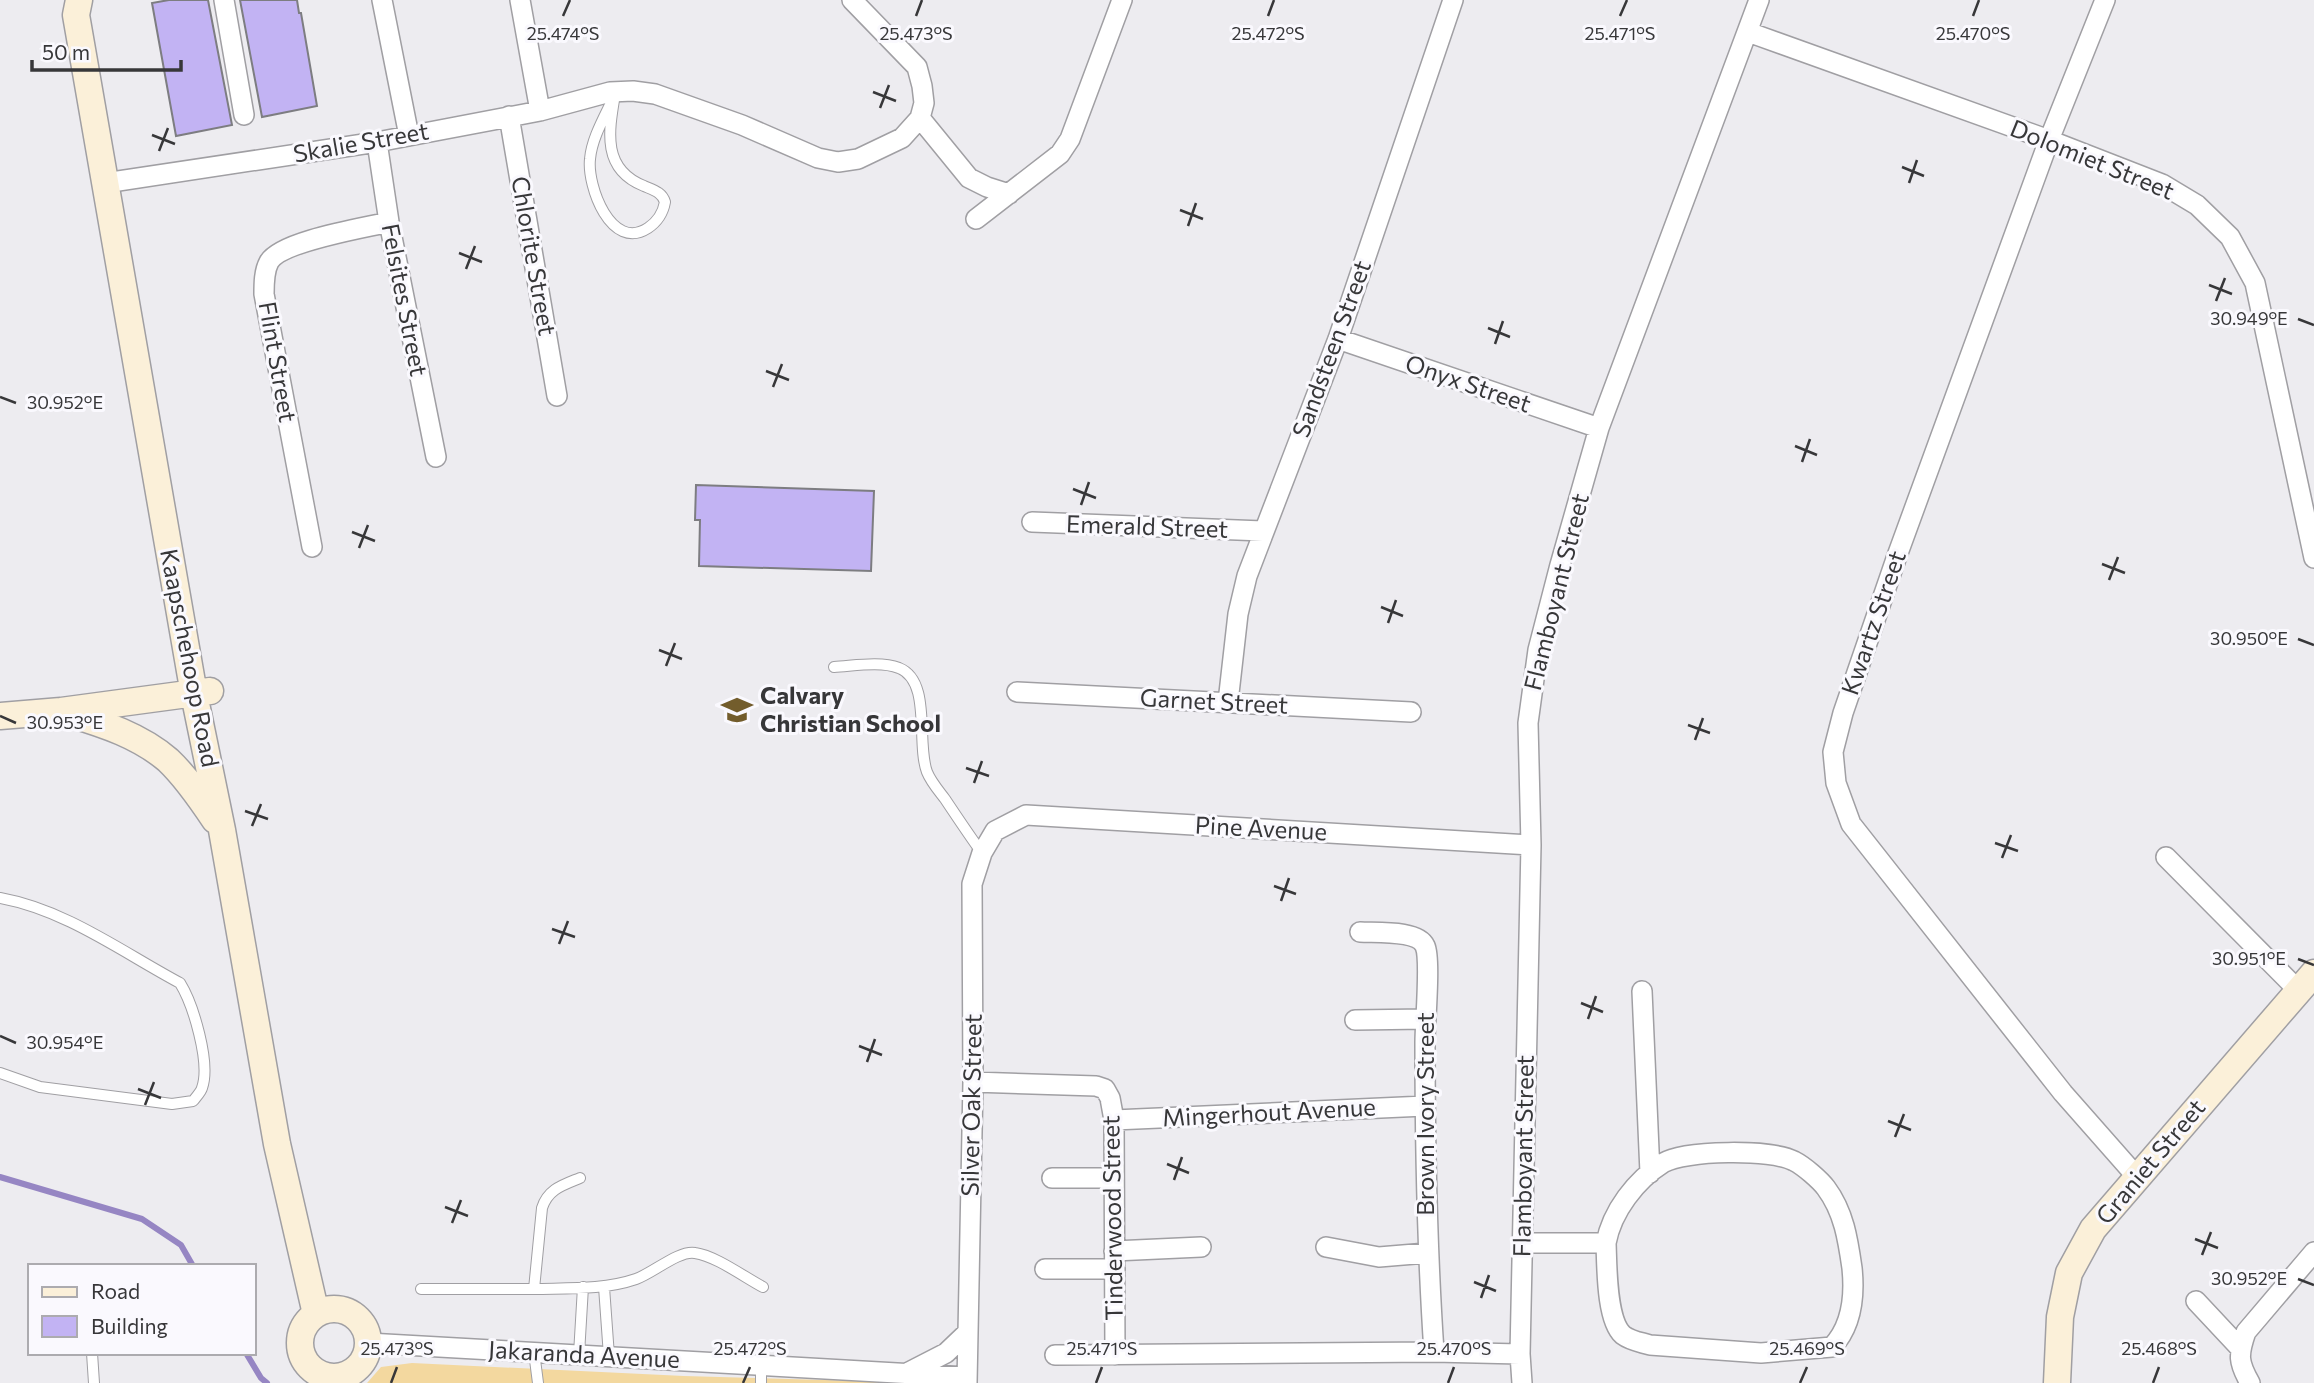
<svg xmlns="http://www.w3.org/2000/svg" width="2314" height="1383" font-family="Commissioner,sans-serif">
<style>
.green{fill:#f3d89f}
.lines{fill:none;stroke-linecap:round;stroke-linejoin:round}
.stream{stroke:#9686c3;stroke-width:6}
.building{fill:#c2b3f3;stroke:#7d7d81;stroke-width:2}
.lane-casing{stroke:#a09fa3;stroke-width:12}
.street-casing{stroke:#a09fa3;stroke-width:22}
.secondary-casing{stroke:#a09fa3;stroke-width:29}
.lane{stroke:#fff;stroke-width:10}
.street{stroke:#fff;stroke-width:19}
.secondary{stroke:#fbf0d9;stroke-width:26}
.ticks{fill:none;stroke:#373739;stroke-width:2.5}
.labels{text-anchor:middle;stroke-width:6;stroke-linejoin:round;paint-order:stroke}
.street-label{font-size:24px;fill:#373739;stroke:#faf9fe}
.poi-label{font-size:24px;font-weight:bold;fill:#373739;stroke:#faf9fe;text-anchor:start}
.ticks-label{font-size:18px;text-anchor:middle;fill:#373739;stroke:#faf9fe;stroke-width:6;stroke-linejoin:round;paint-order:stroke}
</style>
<rect width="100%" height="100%" fill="#edecf0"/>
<path class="green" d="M412 1363 684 1376 930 1383H367L381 1367Z"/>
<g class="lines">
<path class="stream" d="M0 1177 142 1219 181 1245 193 1266
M246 1353 261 1378 267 1383"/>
</g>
<path class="building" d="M169 0H208L232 125 176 136 152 3Z
M240 0H297L299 13H301L317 106 262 117Z
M696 485 874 491 871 571 699 566 700 520H695Z"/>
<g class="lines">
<defs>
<path id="lane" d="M615 94C609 130 601 169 644 186 653 190 662 192 665 202 663 213 657 222 648 228 611 252 587 186 590 159 592 136 607 113 616 92
M834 667C854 666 880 661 899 668 932 681 916 743 927 772 931 782 939 791 945 799 957 817 969 835 982 853
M0 898C66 910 122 952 180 983 193 1004 211 1063 202 1088 201 1092 196 1097 193 1101L172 1104 40 1087 0 1073
M580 1178C563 1185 548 1189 542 1208L534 1289C568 1288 604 1290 636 1279 653 1273 679 1250 695 1253 716 1256 744 1277 763 1287
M604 1287 609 1356
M421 1289H534
M534 1352 538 1383
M92 1353 94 1383
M579 1354 583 1287
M761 1383V1365"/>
<path id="street" d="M224 0 244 115
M382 0 409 136
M520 0 540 111
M2105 0 2049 140 1897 556 1843 713 1833 752 1836 783 1851 824 2063 1093 2137 1177
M1748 32 2049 140 2162 184 2197 205 2230 237 2255 283 2314 558
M509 116 557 396
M920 118 969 178 987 187 1009 194
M377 142 389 222 436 457
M105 183 377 142 540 111 610 92 633 91 655 94 742 125 818 158 838 162 858 159 902 138 920 118 924 103 922 86 917 67 852 0
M976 219 1060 154 1070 139 1122 0
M1338 339 1599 428
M1032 522 1263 531
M312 547 264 294C264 284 264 271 269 262 281 241 364 228 389 222
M1017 692 1411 712
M1228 702 1238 614 1247 576 1338 339 1453 0
M2166 857 2298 990
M1360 932C1377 933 1418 930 1425 946 1431 959 1425 1023 1425 1042 1425 1146 1427 1249 1434 1352
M1642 991 1650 1173
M1355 1020 1425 1019
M973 1082 1096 1086 1105 1089 1110 1098 1114 1120 1115 1355
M1114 1120 1425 1106
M1052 1178H1113
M1522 1243H1606C1607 1265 1606 1320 1623 1335 1631 1341 1640 1342 1650 1345L1761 1353 1832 1347C1852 1326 1855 1297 1852 1268 1848 1240 1844 1212 1826 1188 1820 1180 1804 1166 1794 1161 1772 1149 1684 1150 1663 1163 1636 1180 1612 1211 1606 1243
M1326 1247 1379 1257 1427 1253
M1114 1251 1201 1247
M1045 1269H1115
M2196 1301 2240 1348
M368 1343 967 1377
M1055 1355 1434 1352 1520 1354
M909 1372 946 1353 968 1332
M967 1383 973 1082 972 884 982 853 995 831 1026 815 1531 845
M1522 1383 1520 1354 1531 845 1528 723 1538 650 1560 565 1599 428 1759 0
M2250 1383C2238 1362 2238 1355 2246 1332L2314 1252"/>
<path id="secondary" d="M79 0 76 15 194 694 222 830 277 1144 316 1314
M70 714C104 724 140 736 168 760 186 777 201 799 215 820
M0 716 61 711 210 691
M300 1343a34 34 0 1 1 68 0a34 34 0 1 1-68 0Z
M2057 1383 2060 1317 2069 1273 2093 1229 2314 973"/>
</defs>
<use href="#lane" class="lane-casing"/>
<use href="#street" class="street-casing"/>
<use href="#secondary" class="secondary-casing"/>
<use href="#lane" class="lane"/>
<use href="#street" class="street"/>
<use href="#secondary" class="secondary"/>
</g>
<path class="ticks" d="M563 16 570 0M916 16 922 0M1268 16 1274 0M1620 16 1627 0M1973 16 1979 0M873 92 896 101M880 108 889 85M152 135 175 144M159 151 168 128M1902 167 1924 176M1909 183 1917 160M1180 210 1203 219M1188 226 1196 203M459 253 482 262M466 269 475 246M2209 285 2232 294M2216 301 2225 278M2298 319 2314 325M1488 328 1510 337M1495 344 1503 321M766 371 789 380M773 387 782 364M0 397 16 403M1795 446 1817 455M1802 462 1810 439M1073 489 1096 498M1081 505 1089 482M352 532 375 541M359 548 368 525M2102 564 2125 573M2109 580 2118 557M1381 607 1403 616M1388 623 1396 600M2298 639 2314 645M659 650 682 659M666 666 675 643M0 716 16 723M1688 725 1710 733M1695 740 1703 718M966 768 989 776M974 783 982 761M245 811 268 819M252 826 261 804M1995 843 2018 851M2002 858 2011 835M1274 886 1296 894M1281 901 1289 878M552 929 575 937M559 944 568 921M2298 959 2314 965M1581 1003 1603 1012M1588 1019 1596 996M0 1036 16 1043M859 1046 882 1055M867 1062 875 1039M138 1089 161 1098M145 1105 154 1082M1888 1121 1911 1130M1895 1137 1904 1114M1167 1164 1189 1173M1174 1180 1182 1157M445 1207 468 1216M452 1223 461 1200M2195 1239 2218 1248M2202 1255 2211 1232M2298 1279 2314 1285M1474 1282 1496 1291M1481 1298 1489 1275M391 1383 397 1367M743 1383 750 1367M1096 1383 1102 1367M1448 1383 1454 1367M1800 1383 1807 1367M2153 1383 2159 1367"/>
<defs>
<symbol id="school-bare" viewBox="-9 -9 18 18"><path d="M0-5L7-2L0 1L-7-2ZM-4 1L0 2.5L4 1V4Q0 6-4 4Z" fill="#735d2c" stroke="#faf9fe" stroke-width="2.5" paint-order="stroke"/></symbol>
</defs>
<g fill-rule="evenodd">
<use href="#school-bare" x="715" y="688" width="44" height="44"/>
</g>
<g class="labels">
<g class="street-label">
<text transform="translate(361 143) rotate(-10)" y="8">Skalie Street</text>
<text transform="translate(2092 160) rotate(22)" y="8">Dolomiet Street</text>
<text transform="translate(533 256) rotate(80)" y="8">Chlorite Street</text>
<text transform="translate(404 300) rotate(79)" y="8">Felsites Street</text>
<text transform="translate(1332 349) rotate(-70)" y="8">Sandsteen Street</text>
<text transform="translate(277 362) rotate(80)" y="8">Flint Street</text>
<text transform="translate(1468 384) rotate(19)" y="8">Onyx Street</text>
<text transform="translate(1147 527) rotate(2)" y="8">Emerald Street</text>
<text transform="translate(1557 592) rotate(-76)" y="8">Flamboyant Street</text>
<text transform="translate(1874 623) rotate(-71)" y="8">Kwartz Street</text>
<text transform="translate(189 658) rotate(79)" y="8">Kaapschehoop Road</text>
<text transform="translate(1214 702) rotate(3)" y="8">Garnet Street</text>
<text transform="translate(1261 829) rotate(3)" y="8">Pine Avenue</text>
<text transform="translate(972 1105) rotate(-89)" y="8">Silver Oak Street</text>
<text transform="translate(1269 1113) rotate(-3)" y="8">Mingerhout Avenue</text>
<text transform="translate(1426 1114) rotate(-90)" y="8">Brown Ivory Street</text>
<text transform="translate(1524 1156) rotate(-89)" y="8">Flamboyant Street</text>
<text transform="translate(2151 1162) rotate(-50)" y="8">Graniet Street</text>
<text transform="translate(1113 1218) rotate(-91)" y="8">Tinderwood Street</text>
<text transform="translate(584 1355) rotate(3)" y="8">Jakaranda Avenue</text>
</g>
<g class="poi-label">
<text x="760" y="704">Calvary<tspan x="760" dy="28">Christian School</tspan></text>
</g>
</g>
<g class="ticks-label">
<text x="563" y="40">25.474°S</text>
<text x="916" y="40">25.473°S</text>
<text x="1268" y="40">25.472°S</text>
<text x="1620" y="40">25.471°S</text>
<text x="1973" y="40">25.470°S</text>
<text x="2249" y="325">30.949°E</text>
<text x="65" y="409">30.952°E</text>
<text x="2249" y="645">30.950°E</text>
<text x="65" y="729">30.953°E</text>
<text x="2249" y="965">30.951°E</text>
<text x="65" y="1049">30.954°E</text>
<text x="2249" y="1285">30.952°E</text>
<text x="397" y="1355">25.473°S</text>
<text x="750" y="1355">25.472°S</text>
<text x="1102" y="1355">25.471°S</text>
<text x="1454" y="1355">25.470°S</text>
<text x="1807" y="1355">25.469°S</text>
<text x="2159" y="1355">25.468°S</text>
</g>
<rect x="28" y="1264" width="228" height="91" fill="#faf9fe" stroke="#acabaf" stroke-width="2"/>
<rect x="42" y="1287" width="35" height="10" fill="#fbf0d9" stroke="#acabaf" stroke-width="2"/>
<text x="91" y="1299" font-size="21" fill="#373739">Road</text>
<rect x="42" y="1316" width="35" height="21" fill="#c2b3f3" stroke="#acabaf" stroke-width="2"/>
<text x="91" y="1334" font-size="21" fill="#373739">Building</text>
<path d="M32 60v10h149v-10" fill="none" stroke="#373739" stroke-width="3.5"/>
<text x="42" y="60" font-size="21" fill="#373739" stroke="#faf9fe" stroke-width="5" paint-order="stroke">50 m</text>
</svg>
